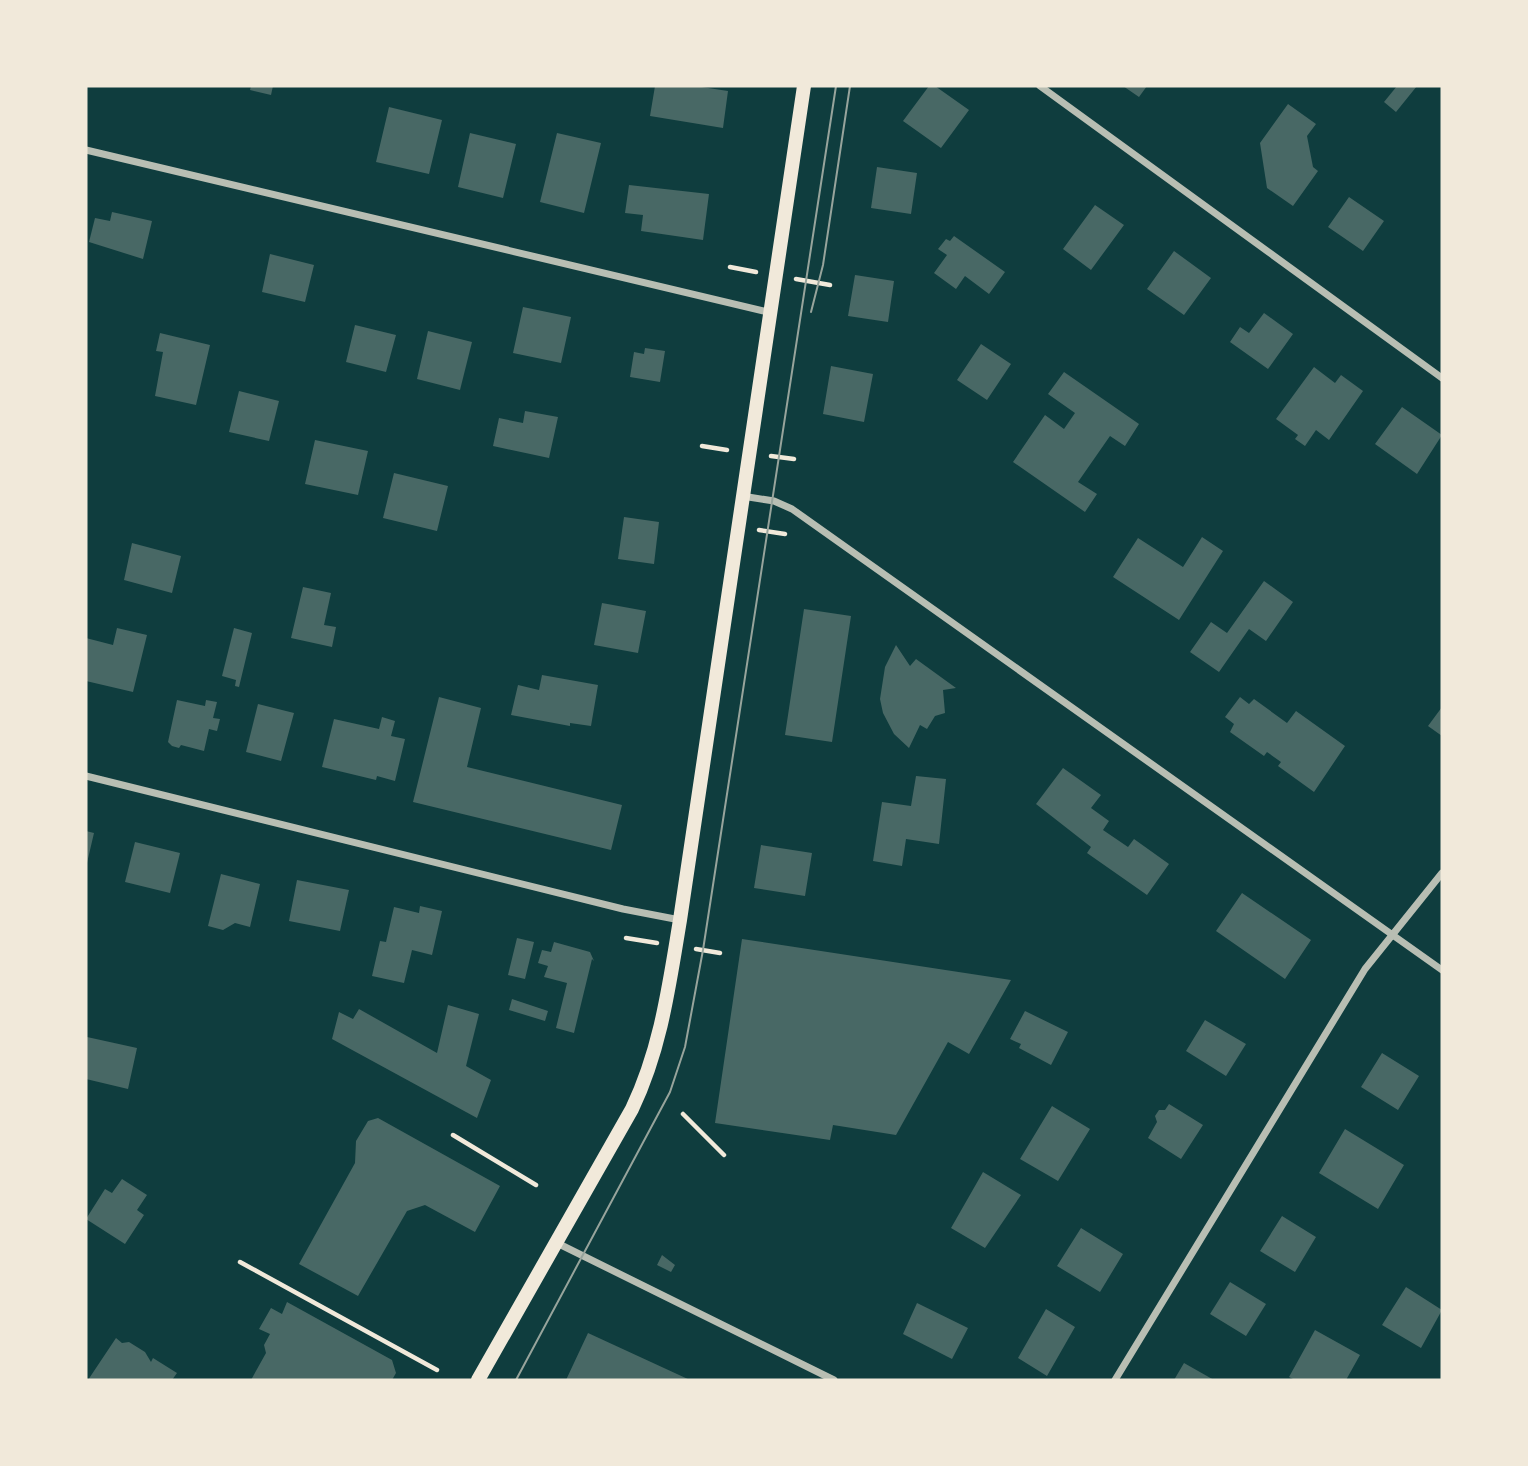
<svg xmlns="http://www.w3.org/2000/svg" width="1528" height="1466" font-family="'Space Grotesk',sans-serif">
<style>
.building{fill:#486865}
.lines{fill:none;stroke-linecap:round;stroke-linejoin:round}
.path{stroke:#f1e9da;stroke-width:4.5}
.minor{stroke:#b8beb3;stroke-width:7}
.secondary{stroke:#f1e9da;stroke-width:14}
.tram{stroke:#97a49c;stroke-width:2}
</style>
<rect width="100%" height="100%" fill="#0f3d3e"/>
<path class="building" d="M251 86H273L271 95 250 90Z
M655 86H695L728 91 723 128 650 116Z
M929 86H935L969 110 941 148 903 121Z
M1123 86H1147L1139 97Z
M1397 86H1417L1396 112 1384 102Z
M1288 104 1316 124 1307 136 1313 167 1318 171 1293 206 1267 188 1260 143Z
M389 107 442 120 429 174 376 162Z
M470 133 516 144 503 198 458 187Z
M557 133 601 143 584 213 540 202Z
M877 167 917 173 911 214 871 208Z
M629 185 709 194 703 240 641 231 643 215 625 213Z
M1349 197 1384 221 1363 251 1328 227Z
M1095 205 1124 225 1091 270 1063 249Z
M112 212 152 221 143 259 89 242 95 218 110 221Z
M954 236 1005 272 989 294 965 276 956 289 934 273 947 255 938 249 946 239 950 241Z
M1174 251 1211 278 1184 315 1147 289Z
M270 254 314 265 305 302 262 292Z
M855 275 894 281 888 322 848 316Z
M523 307 571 317 561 363 513 353Z
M1264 313 1293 334 1268 369 1230 342 1240 327 1249 333Z
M355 325 396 335 386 372 346 362Z
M428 331 472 342 460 390 417 379Z
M160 333 210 345 196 405 155 396 163 352 156 351Z
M981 344 1011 364 987 400 957 380Z
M645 348 665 351 660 382 630 377 634 352 644 354Z
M831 366 873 374 864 422 823 414Z
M1314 367 1335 383 1341 375 1363 391 1329 440 1316 430 1305 446 1295 439 1298 435 1276 419Z
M1064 372 1139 424 1125 446 1110 436 1078 482 1097 494 1085 512 1013 462 1045 415 1064 429 1075 413 1048 394Z
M239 391 279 401 269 441 229 432Z
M1402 407 1442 435 1417 474 1375 444Z
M525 411 558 417 549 458 493 446 499 418 523 423Z
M315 440 368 451 358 495 305 484Z
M394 473 448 486 437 531 383 518Z
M624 517 659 522 654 564 618 559Z
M1202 537 1223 551 1179 620 1113 577 1138 538 1183 567Z
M132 543 181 556 172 593 124 580Z
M1264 581 1293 602 1266 641 1249 629 1219 672 1190 652 1211 622 1227 633Z
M303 587 331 593 324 625 336 627 332 647 291 638Z
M602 603 646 611 638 653 594 645Z
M804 609 851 616 832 742 785 735Z
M117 628 147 635 133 692 86 681V638L113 645Z
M234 628 252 633 239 687 235 686 236 680 222 676Z
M896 645 910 666 916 659 956 688 943 690 945 713 935 716 927 729 920 725 909 748 894 734 883 713 880 699 885 667Z
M542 675 598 685 591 726 570 723V726L511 715 518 685 539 690Z
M439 697 481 708 467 767 622 805 611 850 413 802Z
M1240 697 1249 704 1254 699 1287 723 1296 711 1345 746 1314 792 1278 766 1281 762 1267 752 1264 756 1230 732 1234 724 1225 717Z
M177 700 205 706 206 700 217 702 213 718 220 719 217 731 209 729 204 751 181 745 179 748 172 746 168 742Z
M258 704 294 713 281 761 246 752Z
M1442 707V736L1428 726Z
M382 717 395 721 391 736 405 739 395 781 377 776 376 780 322 767 334 719 379 729Z
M1063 768 1101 795 1091 808 1109 821 1103 830 1128 847 1134 839 1169 864 1147 895 1087 853 1091 847 1036 804Z
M916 776 946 779 939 844 906 839 902 866 873 861 882 802 911 806Z
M86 831 94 833 87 863H86Z
M135 842 180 853 170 893 125 882Z
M761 845 812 853 805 896 754 888Z
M221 874 260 884 250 927 235 923 223 930 208 926Z
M297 880 349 890 340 931 289 921Z
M1242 893 1311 940 1285 979 1216 931Z
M420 906 442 911 432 955 412 950 404 983 372 976 380 941 386 942 394 907 419 913Z
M517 938 534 942 525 979 508 975Z
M742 939 1011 980 969 1054 948 1042 896 1135 833 1125 830 1140 715 1123Z
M554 942 590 952 594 961 592 959 574 1033 556 1028 567 983 544 977 548 966 538 963 542 950 551 952Z
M512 999 548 1011 545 1021 509 1010Z
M448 1005 479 1014 466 1066 491 1080 477 1118 332 1039 339 1012 353 1019 359 1009 437 1053Z
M1025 1011 1068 1032 1051 1065 1019 1048 1021 1044 1010 1039Z
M1205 1020 1246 1044 1226 1076 1186 1051Z
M87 1037 137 1048 128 1089 86 1079Z
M1382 1053 1419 1076 1398 1110 1361 1087Z
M1169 1104 1203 1125 1181 1159 1148 1138 1157 1122 1155 1116 1159 1110H1165Z
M1052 1106 1090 1129 1058 1181 1020 1159Z
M378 1118 500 1186 475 1232 425 1205 407 1211 358 1296 299 1264 355 1163 356 1141 368 1121Z
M1345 1129 1404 1165 1378 1209 1319 1173Z
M983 1172 1021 1195 985 1248 951 1228Z
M122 1179 147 1195 137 1210 144 1215 125 1244 86 1219 105 1189 112 1193Z
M1282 1216 1316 1237 1295 1272 1260 1251Z
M1081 1228 1123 1254 1100 1292 1057 1266Z
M662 1255 675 1265 671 1272 657 1265Z
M1230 1282 1266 1304 1246 1336 1210 1314Z
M1406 1287 1442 1310 1421 1348 1382 1325Z
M287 1302 392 1360 396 1373 392 1380H251L266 1353 264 1345 270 1334 259 1329 271 1308 282 1314Z
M917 1303 968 1328 952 1359 903 1334Z
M1046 1309 1075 1327 1047 1376 1018 1358Z
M1315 1330 1360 1355 1346 1380H1295L1289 1377Z
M588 1333 690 1380H566Z
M116 1338 122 1343 129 1342 145 1352 151 1362 153 1358 177 1373 172 1380H88Z
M1184 1363 1214 1380H1174Z"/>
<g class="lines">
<path class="path" d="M730 267 756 272
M796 279 830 285
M702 446 727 450
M771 456 794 459
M759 530 785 534
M626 938 657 943
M696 949 720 953
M683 1114 724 1155
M453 1135 536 1185
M240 1262 437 1370"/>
<path class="minor" d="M1040 86 1442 378
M86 150 768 312
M742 496 774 501 792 509 1442 970
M86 776 623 909 680 920
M557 1243 834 1380
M1115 1380 1365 969 1442 873"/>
<path class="secondary" d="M478 1380 632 1109C661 1048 669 986 680 920L804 86"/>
<path class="tram" d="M811 312 823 265 850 86
M516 1380 670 1092 685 1047 703 950 836 86"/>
</g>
<rect width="1528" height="1466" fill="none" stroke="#f1e9da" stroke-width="175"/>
</svg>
